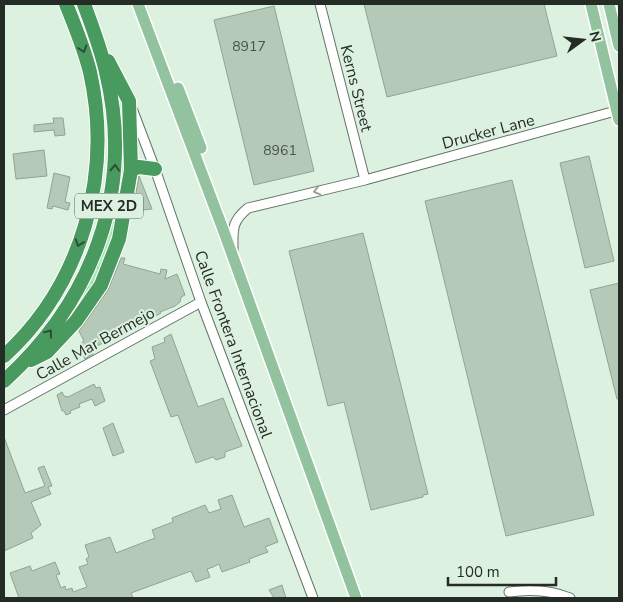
<svg xmlns="http://www.w3.org/2000/svg" width="623" height="602" font-family="'Nunito Sans',sans-serif">
<style>
.grass{fill:url(#grass-dots)}
.building{fill:#b4c9b8;stroke:#91a494}
.lines{fill:none;stroke-linecap:round;stroke-linejoin:round}
.minor-casing{stroke:#627465;stroke-width:11}
.major-casing{stroke:#fff;stroke-width:14}
.highway-casing{stroke:#fff;stroke-width:16}
.minor{stroke:#fff;stroke-width:9}
.major{stroke:#92c29e;stroke-width:11}
.highway{stroke:#499a5e;stroke-width:14}
.oneway{stroke:#304d37}
.oneway2{stroke:#9da09d}
.labels{text-anchor:middle;stroke-width:4;stroke-linejoin:round;paint-order:stroke}
.number-label{font-size:14px;fill:#49534a}
.shield{fill:#dcf1df;stroke:#5c675e;stroke-width:1}
.shield-label{font-size:15px;font-weight:bold;fill:#252c26}
.street-label{font-size:16px;fill:#252c26;stroke:#dcf1df}
</style>
<defs>
<pattern id="grass-dots" width="8" height="8" patternUnits="userSpaceOnUse" patternTransform="scale(1.25)"><rect width="8" height="8" fill="#a8eab5"/><path d="M2 2h.1M6 6h.1" fill="none" stroke="#90c99c" stroke-width="1.8" stroke-linecap="round"/></pattern>
</defs>
<rect width="100%" height="100%" fill="#dcf1df"/>
<path class="grass" d="M118 97 123 109 125 181 115 233 87 301 53 338C60 328 69 318 76 307 98 269 116 225 121 181 124 153 121 124 118 97Z"/>
<path class="building" d="M364 4H544L557 56 387 97Z
M274 6 314 171 254 185 214 20Z
M53 118H63L65 135 55 136 54 130 34 132V125L54 123Z
M44 150 47 176 16 179 13 154Z
M589 156 614 261 585 268 560 163Z
M54 173 70 177 65 202 70 203 68 210 53 206 52 209 47 208Z
M139 176 152 209 142 210 141 204H134Z
M512 180 594 515 506 536 425 201Z
M363 233 428 494 423 495V497L371 510 344 402 328 406 289 251Z
M121 258H125L123 264 160 274 161 269 167 270 165 279 177 274 185 295 181 297 180 302 175 306 160 312 161 313 133 328 91 349 93 354 85 359 81 350 84 348 81 343 84 341 79 331 108 290Z
M619 283V399H617L590 290Z
M171 334 198 407 223 398 242 446 225 452V457L216 460 213 457 196 463 178 415 171 417 150 361 155 359 152 347 165 342 164 338Z
M94 384 96 388 100 387 105 401 95 406 92 399 79 404 80 407 70 411 71 413 66 415 64 411H62L57 395 62 392 64 396 68 397Z
M113 423 124 452 113 456 103 428Z
M4 437 25 493 45 486 38 468 44 466 52 486 48 487 51 494 31 502 41 525 31 533 33 538 4 551Z
M232 495 244 527 269 518 278 542 265 547 268 552 249 559 250 562 222 572 219 564 213 567 207 569 210 577 196 582 191 571 131 593 133 598H19L10 573 30 566 32 571 55 562 60 574 56 575 61 588 65 586 66 590 72 588 73 592 87 587 79 567 88 564 86 559 89 557 85 545 110 537 116 553 155 538 152 530 173 522 172 518 205 505 209 513 221 509 218 500Z
M282 585 286 598H274L269 590Z"/>
<g class="lines">
<defs>
<path id="minor" d="M320 4 365 180
M133 111 155 169 201 302 313 598
M233 250C233 230 231 222 248 208L365 180 619 110
M4 410 201 302
M509 592C530 589 551 590 570 598"/>
<path id="major" d="M138 4 224 232 356 598
M591 4 619 120
M609 4 619 46
M178 88 201 148"/>
<path id="highway" d="M131 170 139 167 155 169
M4 356C82 285 113 175 90 72 84 48 75 26 66 4
M31 360 47 352 76 321 101 285 119 239 131 170 129 101 108 61
M4 381C92 301 135 191 106 72 101 49 92 26 84 4"/>
</defs>
<use href="#minor" class="minor-casing"/>
<use href="#major" class="major-casing"/>
<use href="#highway" class="highway-casing"/>
<use href="#minor" class="minor"/>
<use href="#major" class="major"/>
<use href="#highway" class="highway"/>
</g>
<defs><path id="oneway-chevron" d="M-2-3.5L2.5 0L-2 3.5" fill="none" stroke-width="1.6" stroke-linecap="round" stroke-linejoin="round" transform="scale(1.25)"/></defs>
<g class="oneway">
<use href="#oneway-chevron" transform="translate(83 49) rotate(72)"/>
<use href="#oneway-chevron" transform="translate(115 168) rotate(-87)"/>
<use href="#oneway-chevron" transform="translate(79 243) rotate(110)"/>
<use href="#oneway-chevron" transform="translate(49 333) rotate(-53)"/>
</g>
<use class="oneway2" href="#oneway-chevron" transform="translate(317 191) rotate(166)"/>
<g class="labels">
<g class="number-label">
<text x="249" y="51">8917</text>
<text x="280" y="155">8961</text>
</g>
<rect class="shield" x="75" y="193.5" width="68" height="25" rx="4"/>
<g class="shield-label">
<text x="109" y="211">MEX 2D</text>
</g>
<g class="street-label">
<text transform="translate(357 88) rotate(76)" y="6">Kerns Street</text>
<text transform="translate(488 131) rotate(-15)" y="6">Drucker Lane</text>
<text transform="translate(95 343) rotate(-29)" y="6">Calle Mar Bermejo</text>
<text transform="translate(234 344) rotate(70)" y="6">Calle Frontera Internacional</text>
</g>
</g>
<rect width="623" height="602" fill="none" stroke="#252c26" stroke-width="10"/>
<g transform="translate(583 40) rotate(75)" stroke="#dcf1df" stroke-width="4" paint-order="stroke">
<path d="M0-4L9 19L0 12L-9 19Z" fill="#252c26"/>
<text y="-8" font-size="14" font-weight="bold" text-anchor="middle" fill="#252c26">N</text>
</g>
<path d="M448 577v8h108v-8" fill="none" stroke="#252c26" stroke-width="2.5"/>
<text x="456" y="577" font-size="15" fill="#252c26" stroke="#dcf1df" stroke-width="4" paint-order="stroke">100 m</text>
</svg>
